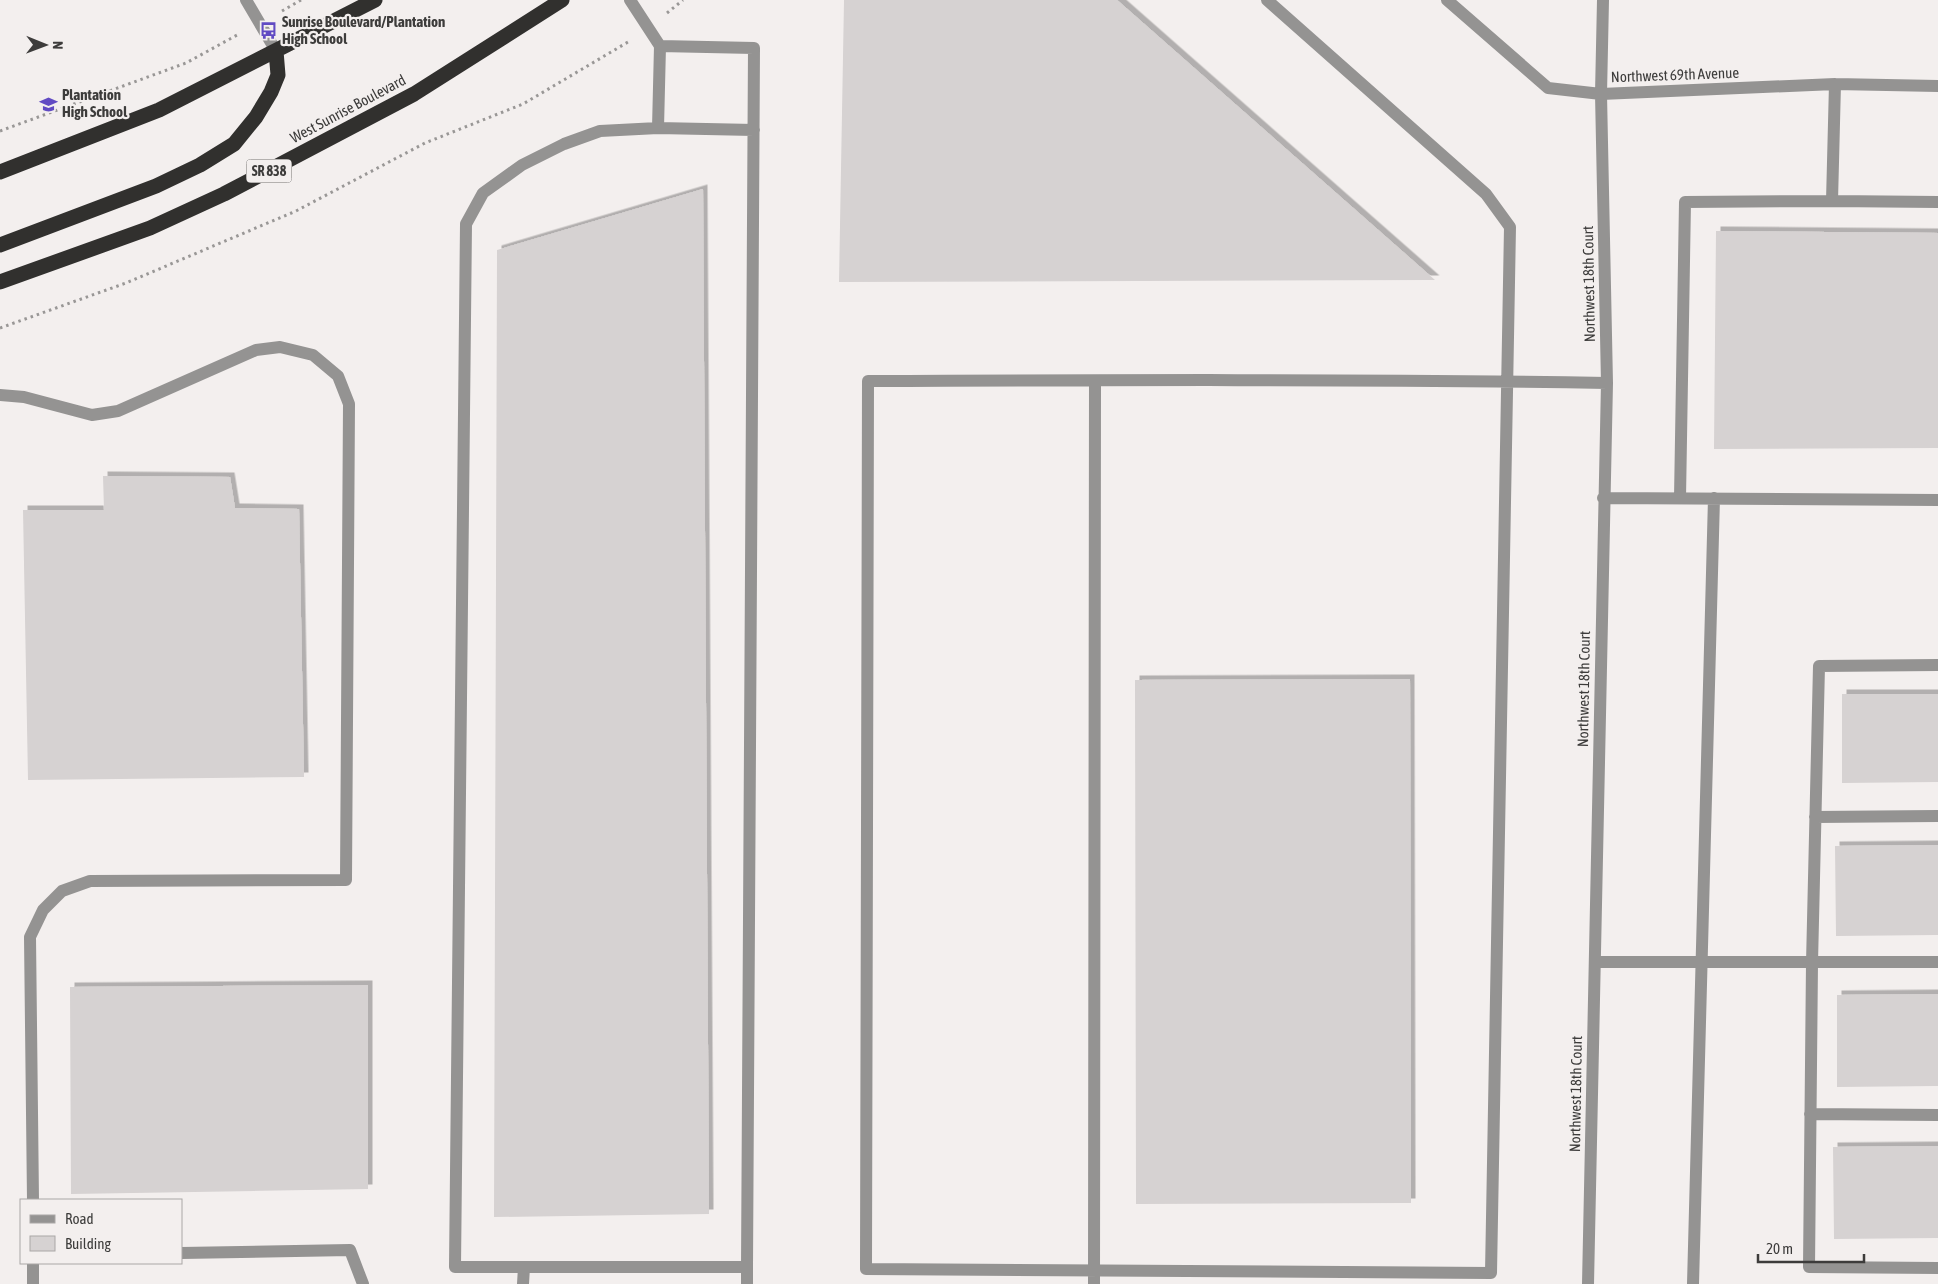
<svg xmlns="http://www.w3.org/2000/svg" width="1938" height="1284" font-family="'Asap Condensed',sans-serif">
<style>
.building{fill:#d6d2d2;filter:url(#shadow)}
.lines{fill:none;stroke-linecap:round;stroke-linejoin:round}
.path{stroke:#999796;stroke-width:3;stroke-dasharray:2.5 4;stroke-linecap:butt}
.minor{stroke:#949392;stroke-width:12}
.highway{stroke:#31302e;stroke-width:15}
.labels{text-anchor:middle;stroke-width:4.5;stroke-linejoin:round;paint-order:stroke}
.shield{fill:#f3efee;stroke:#747271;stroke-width:1}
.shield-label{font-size:14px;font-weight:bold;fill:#3d3c3b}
.poi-label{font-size:15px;font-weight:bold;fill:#3d3c3b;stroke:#f3efee;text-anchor:start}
.street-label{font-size:15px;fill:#3d3c3b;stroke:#f3efee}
</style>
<defs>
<filter id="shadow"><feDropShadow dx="4.5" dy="-4.5" stdDeviation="0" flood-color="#0004"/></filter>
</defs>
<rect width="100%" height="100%" fill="#f3efee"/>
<path class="building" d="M844 0H1117L1435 280 839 282Z
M703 189 709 1214 494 1217 497 250Z
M1716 231 1938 233V448L1714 449Z
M103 476 230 477 235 508 299 509 304 777 28 780 23 510H104Z
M1410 679 1411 1203 1136 1204 1135 680Z
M1842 694H1938V782L1842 783Z
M1938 845V935L1836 936 1835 846Z
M368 985V1189L71 1194 70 987Z
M1938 994V1086L1837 1087V995Z
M1938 1146V1238L1834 1239 1833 1147Z"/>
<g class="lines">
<path class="path" d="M282 11 301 0
M667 13 683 0
M0 131 186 63 239 34
M0 328 126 283 296 211 425 143 523 104 628 42"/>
<path class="minor" d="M246 0 276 51
M630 0 660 46 658 128 600 131 564 144 522 165 483 193 466 224 455 1267H747L754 48 660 46
M1267 0 1486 194 1510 227 1491 1273 866 1269 868 381C1114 380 1361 379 1607 383
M1447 0 1548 88 1601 94 1835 84 1938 86
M1835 84 1832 201 1938 202
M658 128 754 130
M0 395 24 397 92 415 118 411 256 350 280 347 313 355 338 376 349 404 346 880 90 881 62 891 43 910 30 937 33 1200
M1603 498 1938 500
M1680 498 1685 202 1832 201
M1938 665 1819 666 1812 963 1809 1267 1938 1268
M1815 817 1938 816
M1595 962H1938
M1810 1114 1938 1115
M181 1253 350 1250 363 1284
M33 1284V1263
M523 1284 524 1267
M747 1284V1267
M1094 1284 1095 381
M1588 1284 1607 383 1601 94 1603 0
M1693 1284 1714 498"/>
<path class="highway" d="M0 172 159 110 375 0
M0 245 156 186 200 165 234 144 256 117 271 92 278 75 276 51
M0 282 150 228 224 194 414 94 562 0"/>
</g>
<defs>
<symbol id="bus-bare" viewBox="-9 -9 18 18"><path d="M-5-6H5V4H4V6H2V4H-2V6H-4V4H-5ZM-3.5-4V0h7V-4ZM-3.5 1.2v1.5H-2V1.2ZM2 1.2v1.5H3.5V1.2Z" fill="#614bc3" stroke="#f3efee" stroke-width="2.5" paint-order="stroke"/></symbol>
<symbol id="school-bare" viewBox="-9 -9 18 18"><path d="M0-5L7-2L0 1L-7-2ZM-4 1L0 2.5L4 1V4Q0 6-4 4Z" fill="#614bc3" stroke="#f3efee" stroke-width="2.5" paint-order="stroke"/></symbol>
</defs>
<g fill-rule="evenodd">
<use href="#bus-bare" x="256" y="18" width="25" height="25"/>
<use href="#school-bare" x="36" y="92" width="25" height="25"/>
</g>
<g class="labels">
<rect class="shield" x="246.5" y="159.5" width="45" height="23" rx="4"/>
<g class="shield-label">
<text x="269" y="176">SR 838</text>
</g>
<g class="poi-label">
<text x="282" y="27">Sunrise Boulevard/Plantation<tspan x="282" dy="17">High School</tspan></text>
<text x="62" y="100">Plantation<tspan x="62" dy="17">High School</tspan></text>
</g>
<g class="street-label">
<text transform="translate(1675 75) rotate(-2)" y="5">Northwest 69th Avenue</text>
<text transform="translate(348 109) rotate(-28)" y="5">West Sunrise Boulevard</text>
<text transform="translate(1589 284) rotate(-91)" y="5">Northwest 18th Court</text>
<text transform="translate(1584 689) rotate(-89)" y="5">Northwest 18th Court</text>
<text transform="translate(1576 1094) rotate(-89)" y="5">Northwest 18th Court</text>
</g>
</g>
<rect x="20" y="1199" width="162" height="65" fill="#f3efee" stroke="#aaa7a6"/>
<rect x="30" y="1215" width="25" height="8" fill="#949392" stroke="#aaa7a6"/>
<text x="65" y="1224" font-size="15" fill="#3d3c3b">Road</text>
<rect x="30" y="1236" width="25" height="15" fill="#d6d2d2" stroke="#aaa7a6"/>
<text x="65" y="1249" font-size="15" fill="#3d3c3b">Building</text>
<g transform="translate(45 45) rotate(91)" stroke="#f3efee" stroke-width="4" paint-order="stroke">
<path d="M0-4L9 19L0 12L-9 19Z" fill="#3d3c3b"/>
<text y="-8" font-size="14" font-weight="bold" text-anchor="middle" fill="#3d3c3b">N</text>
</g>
<path d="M1758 1254v8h106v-8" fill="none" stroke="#3d3c3b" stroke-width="2.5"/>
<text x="1766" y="1254" font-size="15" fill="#3d3c3b" stroke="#f3efee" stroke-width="4" paint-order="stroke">20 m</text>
</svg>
